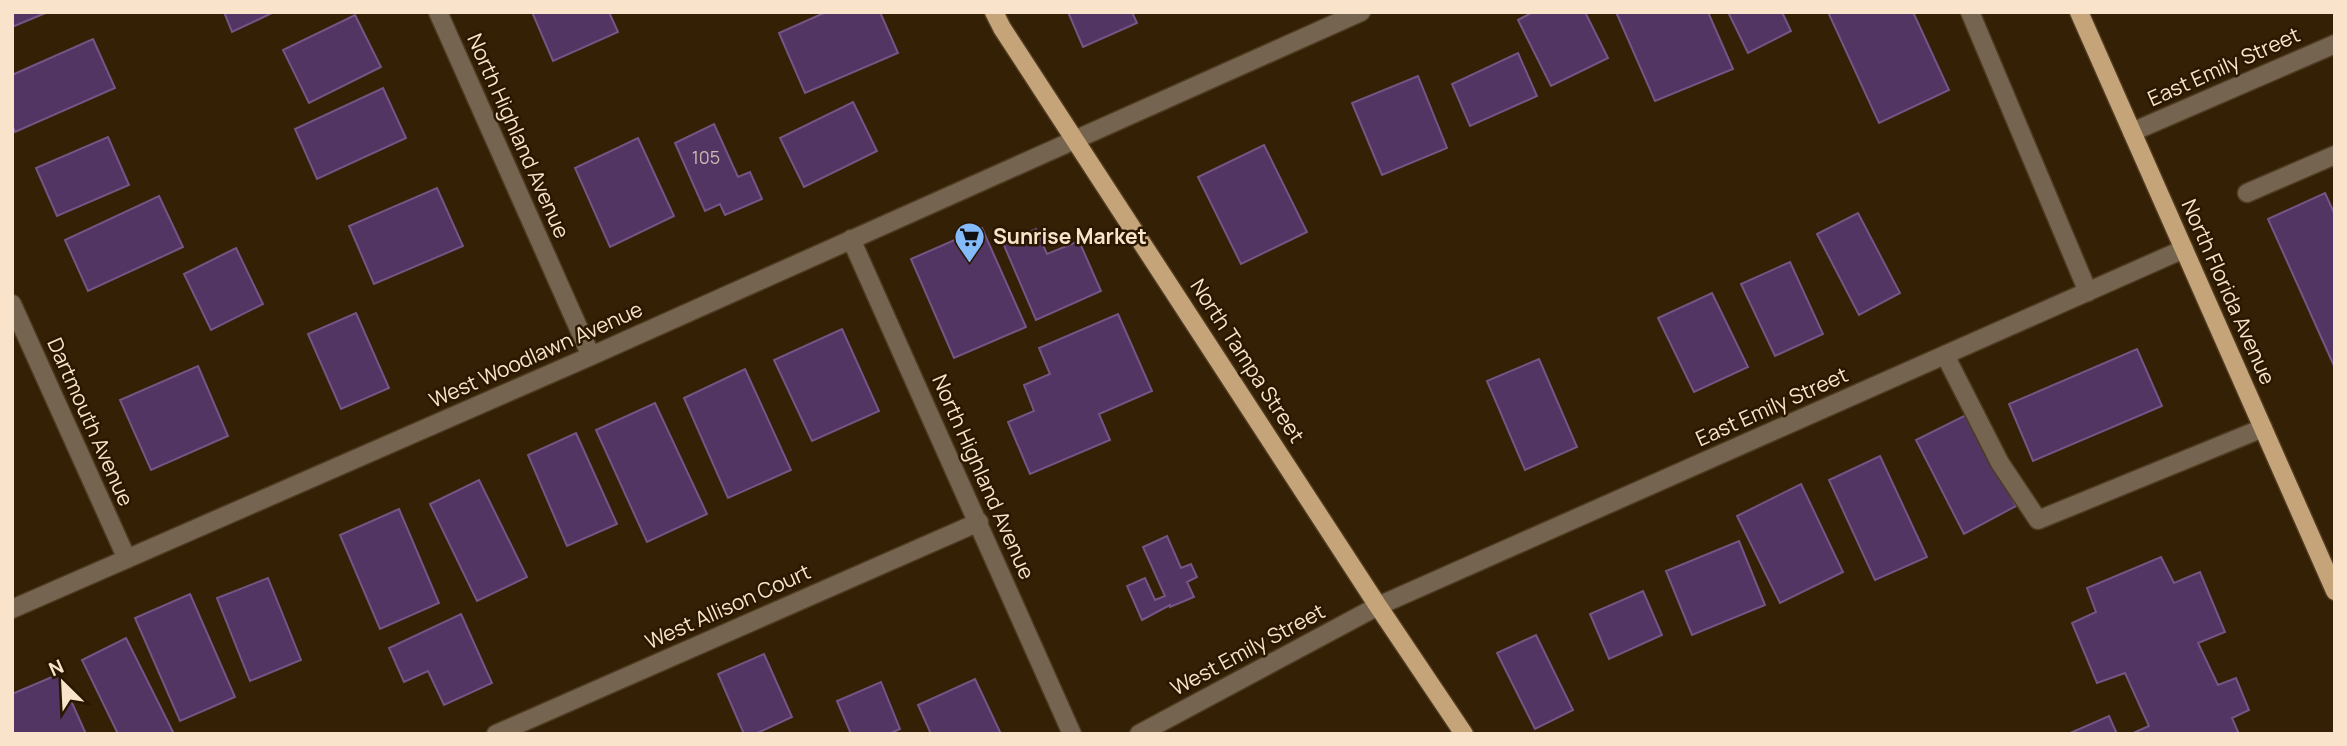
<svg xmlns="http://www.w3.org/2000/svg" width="2347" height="746" font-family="Manrope,sans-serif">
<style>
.building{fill:#523563;stroke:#745585;stroke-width:2}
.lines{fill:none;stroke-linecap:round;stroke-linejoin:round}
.lane-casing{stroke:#4f3b21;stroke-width:21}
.street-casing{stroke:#4f3b21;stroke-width:21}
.primary-casing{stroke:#4f3b21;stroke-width:21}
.lane{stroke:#756450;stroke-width:18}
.street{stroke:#756450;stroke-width:18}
.primary{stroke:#c6a479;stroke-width:18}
.labels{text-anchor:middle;stroke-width:5;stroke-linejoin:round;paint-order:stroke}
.number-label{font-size:18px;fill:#cfb8b0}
.street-label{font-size:21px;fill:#f9e3ca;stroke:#291700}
.poi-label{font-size:21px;font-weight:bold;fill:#f9e3ca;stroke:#291700;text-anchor:start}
</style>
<rect width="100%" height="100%" fill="#332005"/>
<path class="building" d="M12 12H48L12 27Z
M224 12H274L232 32Z
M532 12H609L618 32 553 61Z
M826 12H880L898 53 805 93 779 33Z
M1068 12H1132L1137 23 1083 47Z
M1533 12H1585L1608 58 1551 86 1518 20Z
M1616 12H1708L1733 69 1655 101Z
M1728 12H1782L1791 31 1748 53Z
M1828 12H1913L1949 90 1879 123Z
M355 15 381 67 309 103 283 50Z
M93 39 115 88 15 132 12 125V75Z
M1518 53 1537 96 1470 126 1452 84Z
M1418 76 1447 148 1382 175 1352 103Z
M383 88 406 138 317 179 295 129Z
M853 102 877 151 804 187 780 138Z
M714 124 738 177 750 172 762 199 725 215 720 204 705 211 675 143Z
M108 137 129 185 57 216 36 168Z
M638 138 674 216 610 247 575 168Z
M1264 145 1307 232 1241 264 1198 177Z
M437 188 463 246 374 284 349 226Z
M2325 193 2335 215V368L2268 219Z
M159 196 183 247 88 291 65 240Z
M1858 213 1900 293 1859 315 1817 234Z
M982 228 1026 327 954 358 911 259Z
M1036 229 1047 254 1079 241 1101 291 1036 320 1003 243Z
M236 248 263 304 211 330 184 274Z
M1790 262 1823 334 1775 356 1741 284Z
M1712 293 1748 367 1694 392 1658 318Z
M356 313 389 388 341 409 308 334Z
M1118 314 1152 391 1099 414 1110 440 1030 474 1008 422 1034 411 1024 385 1050 374 1039 348Z
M842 329 879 411 812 441 774 360Z
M2137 349 2162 406 2033 461 2009 404Z
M1539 359 1577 447 1525 470 1487 381Z
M198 366 228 436 151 470 120 400Z
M745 369 791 470 728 498 684 398Z
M655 403 707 514 647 542 596 430Z
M1968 414 2016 506 1964 534 1916 440Z
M576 433 617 524 567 546 528 455Z
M1880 456 1927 557 1875 580 1829 480Z
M479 480 527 577 477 601 430 504Z
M1801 484 1843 572 1780 603 1737 516Z
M399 509 439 603 380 629 340 535Z
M1167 536 1181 568 1191 564 1197 577 1187 582 1194 597 1170 607V605L1142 620 1127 586 1145 578 1155 600 1165 596 1143 547Z
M1739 541 1765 605 1692 635 1666 571Z
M2161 557 2174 583 2200 572 2225 632 2198 643 2218 685 2236 678 2249 710 2232 718 2239 734H2131L2149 726 2125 673 2097 683 2072 623 2096 612 2087 588Z
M268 578 301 660 250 681 217 598Z
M1643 591 1662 635 1609 659 1590 614Z
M190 594 235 697 180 721 135 618Z
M461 614 492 683 444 705 428 671 404 682 389 648Z
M1536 635 1573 710 1535 729 1497 653Z
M126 638 174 734H118L82 660Z
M764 654 792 717 755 734H744L718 674Z
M59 674 86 734H12V694Z
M975 679 1001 734H931L918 705Z
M881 682 900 729 889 734H851L837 701Z
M2109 716 2117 734H2068Z"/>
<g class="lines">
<defs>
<path id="lane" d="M1970 12 2088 292
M2247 193 2335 155
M1945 355 2000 463 2038 520 2263 428"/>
<path id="street" d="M438 12 591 356
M2132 132 2335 44
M851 239 1072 734
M12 304 127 559
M12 609 591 356 1361 12
M496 734 979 522
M1139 734 1378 606 2184 249"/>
<path id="primary" d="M994 12 1002 28 1378 606 1464 734
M2079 12 2335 591"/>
</defs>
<use href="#lane" class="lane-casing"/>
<use href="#street" class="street-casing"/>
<use href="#primary" class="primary-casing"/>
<use href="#lane" class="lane"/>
<use href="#street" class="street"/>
<use href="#primary" class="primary"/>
</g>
<defs>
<symbol id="supermarket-pin" viewBox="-11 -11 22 30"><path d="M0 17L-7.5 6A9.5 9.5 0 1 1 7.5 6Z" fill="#84bbfb" stroke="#291700"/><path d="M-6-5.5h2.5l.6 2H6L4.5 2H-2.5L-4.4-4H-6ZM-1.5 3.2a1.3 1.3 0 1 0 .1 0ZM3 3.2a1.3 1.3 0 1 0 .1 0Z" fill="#111"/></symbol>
</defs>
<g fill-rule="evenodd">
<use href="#supermarket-pin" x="952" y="220" width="35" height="47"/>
</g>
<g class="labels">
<g class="number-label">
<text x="706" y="164">105</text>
</g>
<g class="street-label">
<text transform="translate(2224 67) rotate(-24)" y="7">East Emily Street</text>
<text transform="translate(518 136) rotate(66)" y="7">North Highland Avenue</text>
<text transform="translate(2228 292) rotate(66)" y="7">North Florida Avenue</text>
<text transform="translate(536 355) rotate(-24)" y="7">West Woodlawn Avenue</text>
<text transform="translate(1247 361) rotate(57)" y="7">North Tampa Street</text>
<text transform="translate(1772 407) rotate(-24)" y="7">East Emily Street</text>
<text transform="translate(90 422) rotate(66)" y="7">Dartmouth Avenue</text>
<text transform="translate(983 477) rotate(66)" y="7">North Highland Avenue</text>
<text transform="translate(728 607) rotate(-24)" y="7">West Allison Court</text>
<text transform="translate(1248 650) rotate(-28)" y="7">West Emily Street</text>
</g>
<g class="poi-label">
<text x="993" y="244">Sunrise Market</text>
</g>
</g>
<rect width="2347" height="746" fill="none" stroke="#f9e3ca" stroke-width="28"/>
<g transform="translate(63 683) rotate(336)" stroke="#291700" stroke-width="5" paint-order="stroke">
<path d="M0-5L12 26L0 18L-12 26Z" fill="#f9e3ca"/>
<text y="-10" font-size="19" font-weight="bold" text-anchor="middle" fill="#f9e3ca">N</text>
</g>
</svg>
